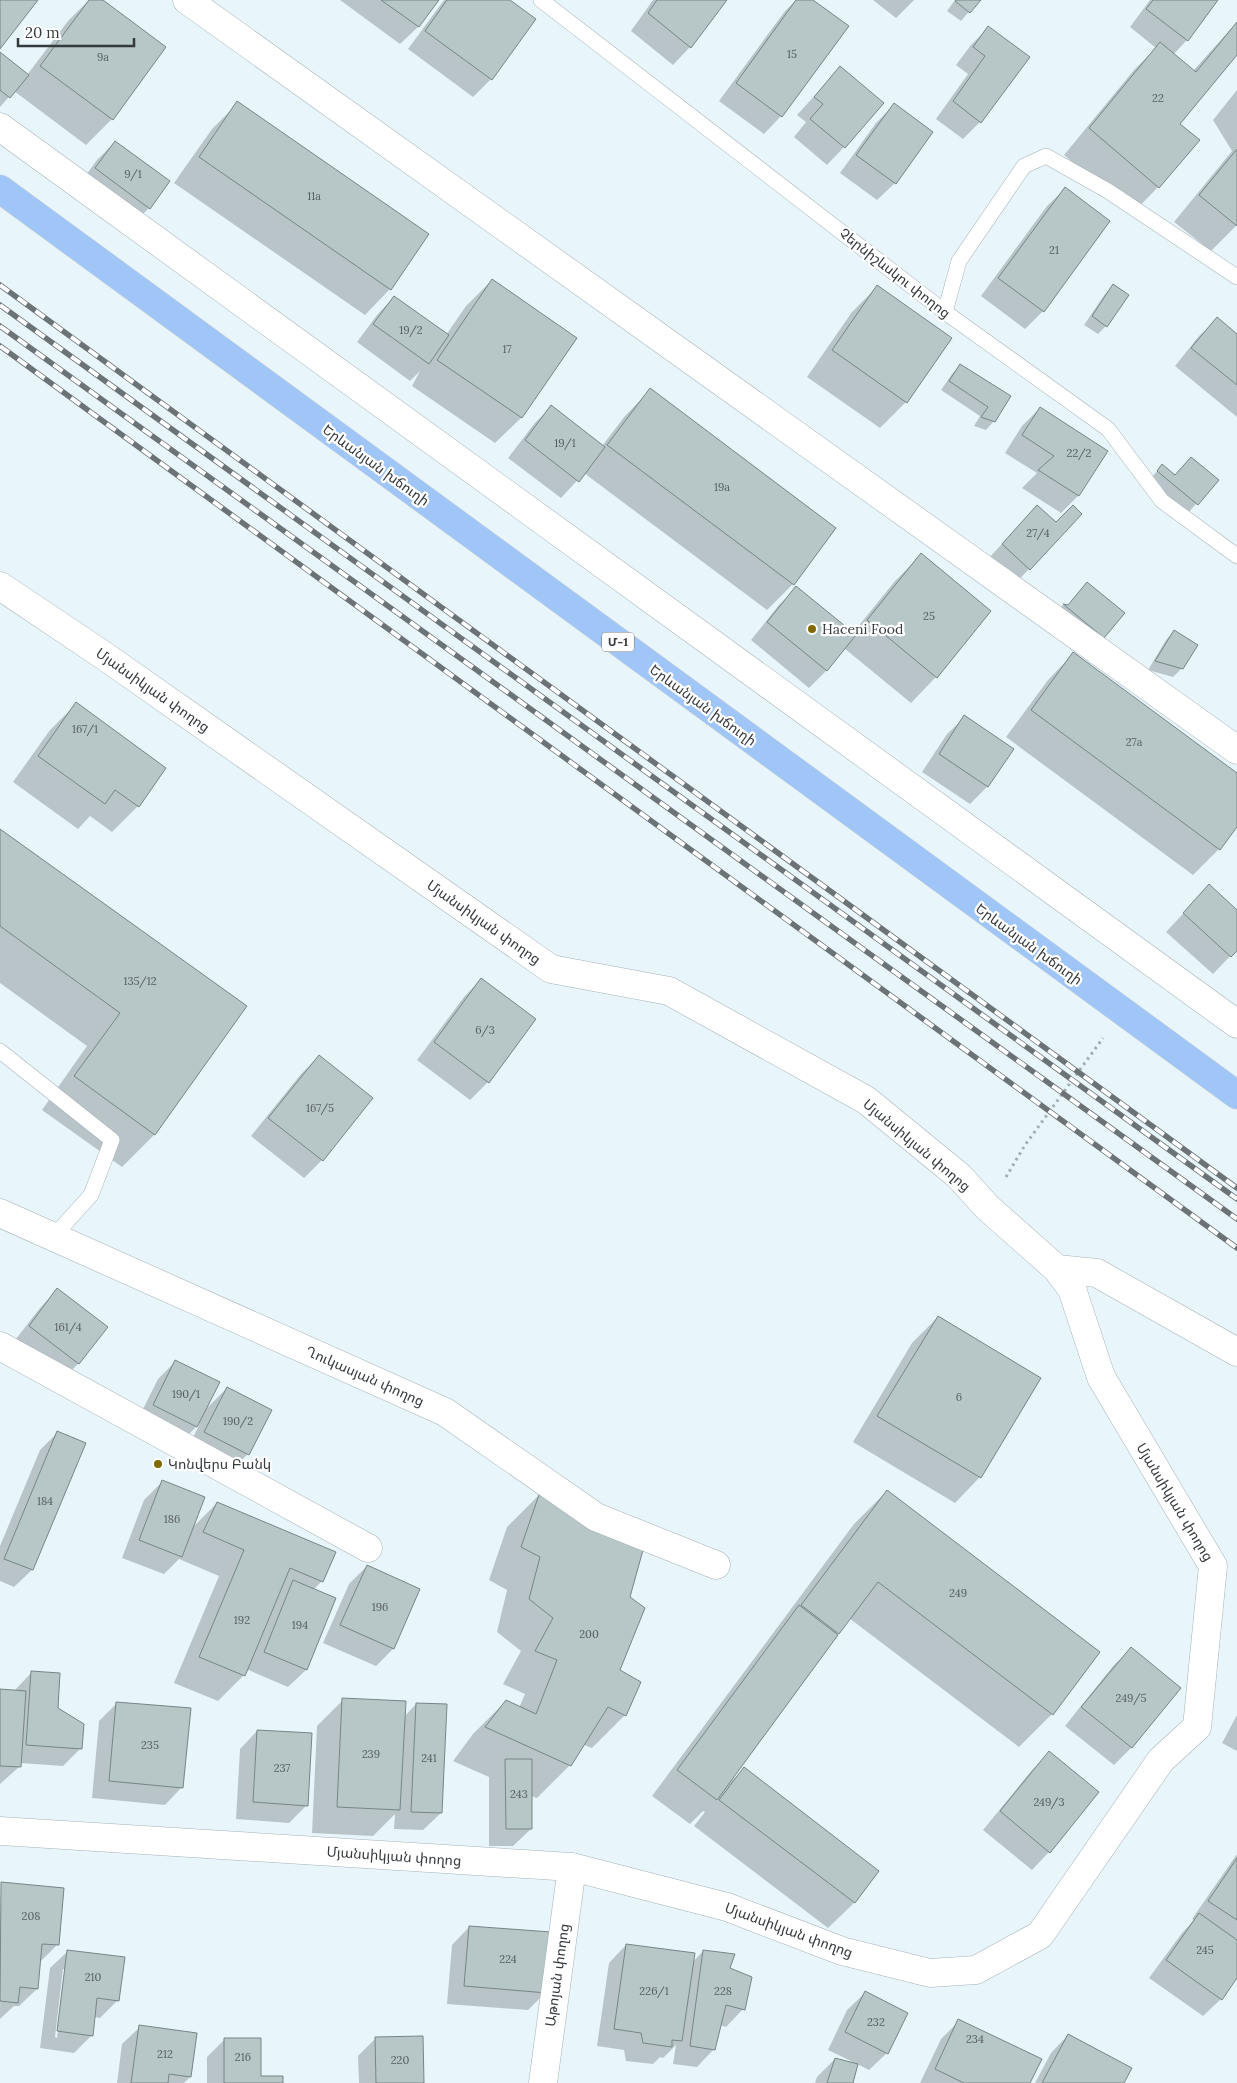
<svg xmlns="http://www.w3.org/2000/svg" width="1237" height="2083" font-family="Lora,'Noto Sans Armenian',serif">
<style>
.shadow{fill:#0003;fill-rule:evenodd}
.building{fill:#b7c7c8;stroke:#768586}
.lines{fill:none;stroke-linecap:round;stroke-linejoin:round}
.service-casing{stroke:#a5b2b8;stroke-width:16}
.minor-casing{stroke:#a5b2b8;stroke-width:29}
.trunk-casing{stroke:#d3d4d4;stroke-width:29}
.path{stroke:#a2adb2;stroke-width:3;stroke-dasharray:2.5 4;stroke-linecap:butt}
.service{stroke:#fff;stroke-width:15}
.minor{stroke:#fff;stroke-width:28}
.trunk{stroke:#a0c6f8;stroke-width:28}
.rail-casing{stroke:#6c7377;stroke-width:5.5}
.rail{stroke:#fff;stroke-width:4;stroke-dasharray:11;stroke-linecap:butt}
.poi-dot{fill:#816900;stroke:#fff;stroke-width:2}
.labels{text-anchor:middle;stroke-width:4.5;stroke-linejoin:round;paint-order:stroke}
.number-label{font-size:11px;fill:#565d60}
.shield{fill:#fff;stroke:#727577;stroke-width:1}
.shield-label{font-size:12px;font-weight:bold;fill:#353a3d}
.street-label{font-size:14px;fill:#353a3d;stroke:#fff}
.poi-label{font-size:14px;fill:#353a3d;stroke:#fff;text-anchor:start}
</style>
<rect width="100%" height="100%" fill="#e8f6fc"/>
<path class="shadow" d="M89 0H100L164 48 112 119 86 145 14 91 0 107V54L27 75 68 21Z
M340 0H437L418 27 400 44Z
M444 0H508L534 19 491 79 473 97 408 49Z
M653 0H725L690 47 673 65 631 31Z
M796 0H811L781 116 764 134 719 101 785 11Z
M873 0H914L896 18Z
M955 0H979L961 21 947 11Z
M1150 0H1216L1187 40 1173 55 1193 71 1237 22V53L1178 124 1158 187 1133 213 1064 155 1134 70 1156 48 1130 27Z
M988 28 980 122 963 139 936 119 968 74 956 65 971 45Z
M840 68 844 147 827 165 794 137 806 122 797 115Z
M1237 90V225L1211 251 1174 222 1232 151 1213 120Z
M238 103 390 289 365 315 174 183 212 129Z
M894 105 895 183 877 200 840 173 876 123Z
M115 142 149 208 132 225 78 186 97 160Z
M1065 189 1043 311 1025 329 981 296 1047 206Z
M492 280 575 338 521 418 495 443 412 386 420 371 410 381 357 342 377 315 394 297 446 335 466 306Z
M1113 286 1106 326 1098 334 1084 325 1105 294Z
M877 287 906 402 880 428 807 377 852 312Z
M1217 319 1237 335V417L1175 366 1199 336Z
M960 365 1010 397 994 421 986 430 974 426 980 416 941 390 952 374Z
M650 390 793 584 767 610 584 473 561 498 508 458 534 424 551 407 602 446 625 416Z
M1040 408 1107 452 1078 496 1061 513 1022 488 1037 473 1005 453 1022 426Z
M1162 466 1174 476 1217 480 1188 513 1149 480Z
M1037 507 1029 569 1012 587 985 562Z
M921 555 936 677 911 703 844 648 826 671 809 688 751 640 779 605 797 588 852 634 895 581Z
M1063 605 1067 607 1123 613 1103 638 1055 613Z
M1174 631 1182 668 1173 677 1148 670 1166 640Z
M1073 654 1237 775V825L1219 849 1193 875 1006 737 1048 680Z
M76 704 165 768 138 806 112 832 90 816 78 829 13 782 50 730Z
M965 717 1012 749 987 787 970 804 922 772 947 734Z
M0 831 245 1007 155 1134 122 1167 42 1110 87 1046 0 983Z
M1209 886 1237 912V949L1213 974 1166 932Z
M481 979 534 1019 488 1082 470 1100 417 1060 464 997Z
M319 1056 371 1099 322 1160 304 1178 251 1136 301 1074Z
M57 1290 106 1327 78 1364 61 1381 12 1344 40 1308Z
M938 1317 980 1477 955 1503 853 1442 912 1343Z
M176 1361 206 1409 227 1388 248 1454 230 1471 187 1450 200 1423 179 1444 136 1423 158 1379Z
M58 1432 85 1444 32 1570 14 1587 0 1581V1546L40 1450Z
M162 1482 192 1528 217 1503 322 1581 313 1590 335 1599 306 1670 288 1687 246 1669 244 1675 218 1701 174 1683 219 1576 179 1559 164 1574 122 1558 144 1500Z
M887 1491 1052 1714 1019 1747 849 1618 728 1784 744 1769 877 1871 854 1903 828 1928 694 1826 705 1812 703 1811 690 1824 652 1796 854 1524Z
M540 1494 618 1670 625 1715 592 1748 584 1745 570 1765 537 1798 531 1796V1829L513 1846H489V1777L453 1761 473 1734 506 1701 519 1708 525 1694 503 1684 521 1651 497 1632 507 1590 489 1580 507 1527Z
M367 1566 393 1649 376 1666 323 1643 349 1584Z
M1131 1649 1179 1688 1131 1748 1114 1765 1065 1726 1113 1666Z
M32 1672 81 1748 63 1766 20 1763 19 1767 0 1784V1690L14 1691Z
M343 1700 404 1717 416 1704 441 1813 423 1830 394 1829 395 1814 373 1836 312 1833 317 1726Z
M116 1704 182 1787 165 1805 92 1798 99 1721Z
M1237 1715V1751L1222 1743Z
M257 1731 307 1805 289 1823 236 1819 240 1749Z
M1049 1753V1852L1032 1870 983 1830 1032 1770Z
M1237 1854V1976L1221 1999 1203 2016 1149 1978 1182 1933 1194 1920 1192 1919Z
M1 1883 58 1944 40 1962 37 1989 19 2006H14L0 2019Z
M469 1927 546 1992 528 2010 447 2004 452 1945Z
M626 1945 692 1963 703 1951 728 1969 743 2009 726 2027 720 2025 714 2049 697 2067 673 2064 676 2045 663 2058 660 2057 653 2064 626 2061 624 2050 597 2046 609 1963Z
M68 1951 118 2000 100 2018 94 2017 92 2035 74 2053 40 2048 50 1968ZM63 1969H66L57 2038 55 2037Z
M865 1993 887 2053 869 2070 857 2064 852 2083H815L817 2077 835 2059 855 2063 828 2050 847 2010Z
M959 2021 1029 2083H920L941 2039Z
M140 2027 190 2077 184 2083H117L122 2044Z
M1068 2035 1123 2083H1035L1051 2053Z
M376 2038 423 2083H359L358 2056Z
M225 2039 260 2077 282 2083H207V2057Z"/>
<path class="building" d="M0 0H38L0 49Z
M89 0H103L166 47 113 120 40 66Z
M381 0H439L419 27Z
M447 0H510L536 19 492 80 425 31Z
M657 0H727L691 48 648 13Z
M796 0H813L849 26 782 117 736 83Z
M956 0H981L970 13 955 1Z
M1153 0H1218L1188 41 1146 9Z
M1237 22V55L1180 124 1200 140 1159 188 1089 128 1160 42 1196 72Z
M988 26 1030 57 981 123 953 101 985 56 973 47Z
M0 52 29 75 10 98 0 90Z
M840 66 884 103 845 148 810 119 823 104 814 97Z
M237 101 429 234 391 290 199 157Z
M894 103 933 132 896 184 856 155Z
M115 141 170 181 150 209 95 168Z
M1237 149V226L1199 195Z
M1065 187 1110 221 1044 312 998 278Z
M492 279 577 338 522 418 437 360Z
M1113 284 1129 295 1107 327 1092 316Z
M877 285 952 338 907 403 832 350Z
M394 296 449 335 429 364 373 324Z
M1217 317 1237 334V385L1191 348Z
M960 364 1011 396 995 422 981 417 988 407 949 381Z
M650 388 836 528 794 585 607 445Z
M551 405 605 447 579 482 525 440Z
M1040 407 1108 451 1079 496 1038 470 1054 456 1022 435Z
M1191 457 1219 480 1198 505 1157 471 1162 464 1175 475Z
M1037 505 1056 522 1073 505 1082 514 1030 570 1002 544Z
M921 553 991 611 937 678 867 620Z
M1087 582 1125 613 1104 638 1063 604 1068 605Z
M796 586 856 635 827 671 767 622Z
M1174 630 1198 645 1183 669 1155 661Z
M1073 652 1237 773V827L1220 850 1031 710Z
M76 702 166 768 139 807 115 790 105 804 38 756Z
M964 715 1014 749 988 787 939 754Z
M0 829 247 1006 155 1135 74 1076 120 1013 0 926Z
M1209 884 1237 910V951L1231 957 1183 913Z
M481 978 536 1019 489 1083 434 1042Z
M319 1055 373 1098 323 1161 268 1118Z
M57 1288 108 1327 79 1364 29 1326Z
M938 1316 1041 1378 981 1478 877 1416Z
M175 1360 220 1382 197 1427 153 1405Z
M227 1387 272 1410 249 1455 204 1432Z
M57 1431 86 1443 33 1570 4 1559Z
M162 1480 205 1497 182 1557 139 1540Z
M887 1490 1100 1652 1053 1715 878 1582 839 1634 801 1605Z
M540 1492 643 1550 630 1597 645 1608 620 1670 641 1682 626 1716 608 1707 571 1766 485 1727 506 1700 536 1714 557 1660 535 1651 553 1618 529 1599 540 1557 521 1547Z
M217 1502 336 1552 323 1582 290 1568 245 1676 199 1657 244 1550 203 1532Z
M367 1565 420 1589 394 1649 340 1625Z
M293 1580 336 1598 307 1670 264 1652Z
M799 1605 838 1635 717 1800 677 1770Z
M1131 1647 1181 1688 1132 1748 1081 1707Z
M31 1671 60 1673 58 1708 84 1724 82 1749 26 1745Z
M0 1689 26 1691 21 1767 0 1766Z
M342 1698 406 1701 400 1810 337 1807Z
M116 1702 191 1708 183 1788 109 1781Z
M416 1703 447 1704 442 1813 411 1812Z
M257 1730 312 1733 308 1806 253 1802Z
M1049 1751 1099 1792 1050 1853 1000 1811Z
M505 1759H532V1829H506Z
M744 1767 879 1871 855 1903 719 1800Z
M1237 1858V1920L1208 1901Z
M1 1882 64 1888 59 1945 42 1944 38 1989 20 1987 18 2003 0 2001Z
M1199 1913 1237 1940V1978L1222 2000 1166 1960Z
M469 1926 551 1932 547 1993 464 1986Z
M626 1944 695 1953 682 2041 672 2040V2047L643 2043 641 2033 614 2029Z
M67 1950 125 1957 119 2001 97 1998 93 2036 57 2031Z
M703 1950 735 1954 730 1968 752 1977 745 2010 726 2005 715 2050 690 2046Z
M865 1991 908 2013 888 2054 845 2032Z
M958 2019 1042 2059 1030 2083H964L935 2069Z
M139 2025 197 2033 191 2077 169 2074 168 2083H131Z
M1068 2034 1132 2068 1124 2083H1042Z
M423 2036 424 2083H376L375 2037Z
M224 2038H261V2076H283V2083H224Z
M835 2058 858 2064 853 2083H827Z"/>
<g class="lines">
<defs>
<path id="service" d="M541 0 945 312 1108 429 1162 501 1237 556
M945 312 959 261 1024 166 1046 156 1108 191 1237 277
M0 1051 112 1140 91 1195 53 1237"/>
<path id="minor" d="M187 0 1237 750
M0 127 1237 1024
M0 586 103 655 551 969 669 991 866 1100 959 1176 987 1207 1057 1269 1072 1289 1101 1377 1213 1566 1197 1727 1161 1760 1040 1935 976 1970 930 1973 842 1951 727 1907 572 1867 0 1831
M0 1213 445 1412 596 1517 716 1565
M1057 1269 1097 1273 1237 1352
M0 1346 368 1548
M543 2083 572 1867"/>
<path id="trunk" d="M0 189 1237 1095"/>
</defs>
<use href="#service" class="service-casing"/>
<use href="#minor" class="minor-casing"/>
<use href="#trunk" class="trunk-casing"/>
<path class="path" d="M1006 1177 1025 1145 1103 1038"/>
<use href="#service" class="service"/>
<use href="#minor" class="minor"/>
<use href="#trunk" class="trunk"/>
<defs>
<path id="rail" d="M0 285 1237 1188
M0 305 1237 1199
M0 326 1237 1219
M0 346 1237 1248"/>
</defs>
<use href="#rail" class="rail-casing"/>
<use href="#rail" class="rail"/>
</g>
<g class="poi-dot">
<circle cx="812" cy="629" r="5"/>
<circle cx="158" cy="1464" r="5"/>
</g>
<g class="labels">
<g class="number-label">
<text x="792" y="58">15</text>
<text x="103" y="61">9a</text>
<text x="1158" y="102">22</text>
<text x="133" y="178">9/1</text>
<text x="314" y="200">11a</text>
<text x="1054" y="254">21</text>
<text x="411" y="334">19/2</text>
<text x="507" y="353">17</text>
<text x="565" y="447">19/1</text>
<text x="1079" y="457">22/2</text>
<text x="722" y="491">19a</text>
<text x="1038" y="537">27/4</text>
<text x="929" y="620">25</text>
<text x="85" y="733">167/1</text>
<text x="1134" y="746">27a</text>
<text x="140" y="985">135/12</text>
<text x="485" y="1034">6/3</text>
<text x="320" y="1112">167/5</text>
<text x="68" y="1331">161/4</text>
<text x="186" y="1398">190/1</text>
<text x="959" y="1401">6</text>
<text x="238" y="1425">190/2</text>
<text x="45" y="1505">184</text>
<text x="172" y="1523">186</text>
<text x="958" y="1597">249</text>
<text x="380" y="1611">196</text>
<text x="242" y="1624">192</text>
<text x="300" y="1629">194</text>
<text x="589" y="1638">200</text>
<text x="1131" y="1702">249/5</text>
<text x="150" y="1749">235</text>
<text x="371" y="1758">239</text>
<text x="429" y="1762">241</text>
<text x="282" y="1772">237</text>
<text x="519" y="1798">243</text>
<text x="1049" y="1806">249/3</text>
<text x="31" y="1920">208</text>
<text x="1205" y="1954">245</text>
<text x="508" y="1963">224</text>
<text x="93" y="1981">210</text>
<text x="654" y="1995">226/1</text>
<text x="723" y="1995">228</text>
<text x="876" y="2026">232</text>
<text x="975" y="2043">234</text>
<text x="165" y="2058">212</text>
<text x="243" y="2061">216</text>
<text x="400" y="2064">220</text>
</g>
<rect class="shield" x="602" y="632.5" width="32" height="19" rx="4"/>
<g class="shield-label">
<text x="618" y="646">Մ-1</text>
</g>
<g class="street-label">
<text transform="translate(895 273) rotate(38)" y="5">Չերնիշևսկու փողոց</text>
<text transform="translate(376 465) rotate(36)" y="5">Երևանյան խճուղի</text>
<text transform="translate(153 690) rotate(35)" y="5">Մյանսիկյան փողոց</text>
<text transform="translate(703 705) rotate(36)" y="5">Երևանյան խճուղի</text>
<text transform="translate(484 922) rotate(35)" y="5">Մյանսիկյան փողոց</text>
<text transform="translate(1029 944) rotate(36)" y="5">Երևանյան խճուղի</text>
<text transform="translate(917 1145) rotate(40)" y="5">Մյանսիկյան փողոց</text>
<text transform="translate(365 1376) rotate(24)" y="5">Ղուկասյան փողոց</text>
<text transform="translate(1175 1502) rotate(59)" y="5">Մյանսիկյան փողոց</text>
<text transform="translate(394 1856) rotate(4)" y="5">Մյանսիկյան փողոց</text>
<text transform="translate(789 1930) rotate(20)" y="5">Մյանսիկյան փողոց</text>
<text transform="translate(557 1975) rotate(-82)" y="5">Աթոյան փողոց</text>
</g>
<g class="poi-label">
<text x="822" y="634">Haceni Food</text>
<text x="168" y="1469">Կոնվերս Բանկ</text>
</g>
</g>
<path d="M18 38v8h116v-8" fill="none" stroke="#353a3d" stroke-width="2.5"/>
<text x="25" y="38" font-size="15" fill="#353a3d" stroke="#ffffff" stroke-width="4" paint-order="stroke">20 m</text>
</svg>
